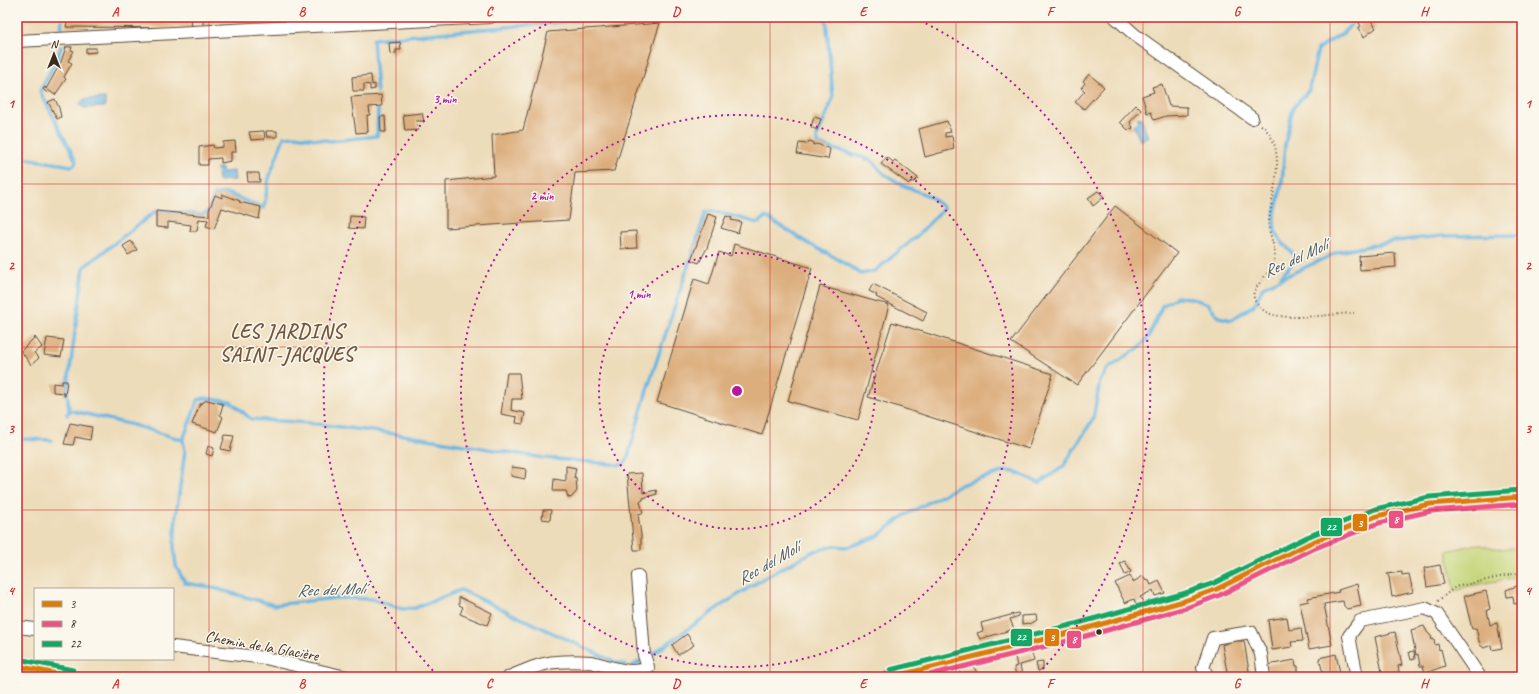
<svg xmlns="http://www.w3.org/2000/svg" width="1539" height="694" font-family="Caveat,sans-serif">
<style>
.green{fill:#c3d476;stroke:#7f7f4a}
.water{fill:#67b5e1;stroke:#517080}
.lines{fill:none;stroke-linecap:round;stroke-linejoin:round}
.stream{stroke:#67b5e1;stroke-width:3.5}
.building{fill:#dcae7d}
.minor-casing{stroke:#564535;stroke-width:14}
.major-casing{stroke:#564535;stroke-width:17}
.path{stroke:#564535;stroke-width:2;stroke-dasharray:1 3;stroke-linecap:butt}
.minor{stroke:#fff;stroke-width:12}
.major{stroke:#fabc8b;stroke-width:15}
.bus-1-casing{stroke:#fbf7ec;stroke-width:8}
.bus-2-casing{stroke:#fbf7ec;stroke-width:8}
.bus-3-casing{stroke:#fbf7ec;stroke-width:8}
.bus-1{stroke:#db7b09;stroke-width:5}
.bus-2{stroke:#ea5284;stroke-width:5}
.bus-3{stroke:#15a565;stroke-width:5}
.grid{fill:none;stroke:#d62828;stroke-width:1;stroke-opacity:0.55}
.ring{fill:none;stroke:#b5179e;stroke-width:2;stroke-dasharray:2 4}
.bus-dot{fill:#3b2a1e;stroke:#fbf7ec;stroke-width:1.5}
.labels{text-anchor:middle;stroke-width:3;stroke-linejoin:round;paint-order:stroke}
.street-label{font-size:16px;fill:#3b2a1e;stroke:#fbf7ec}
.water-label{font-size:17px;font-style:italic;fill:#4a5b62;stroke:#fbf7ec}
.district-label{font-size:20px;font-weight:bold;letter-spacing:1px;fill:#73583f;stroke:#fbf7ec}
.centre{fill:#b5179e;stroke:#fbf7ec;stroke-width:2}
.ring-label{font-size:12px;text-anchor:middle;font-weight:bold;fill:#b5179e;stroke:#fbf7ec;stroke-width:3;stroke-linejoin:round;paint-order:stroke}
.line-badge{stroke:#fbf7ec;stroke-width:1.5}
.badge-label{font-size:11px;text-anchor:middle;font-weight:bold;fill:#fff}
.neatline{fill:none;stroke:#d62828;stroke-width:1.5}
.grid-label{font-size:13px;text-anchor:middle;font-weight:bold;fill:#d62828}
</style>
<rect width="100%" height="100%" fill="#fbf7ec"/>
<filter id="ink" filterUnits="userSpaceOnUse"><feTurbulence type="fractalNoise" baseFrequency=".025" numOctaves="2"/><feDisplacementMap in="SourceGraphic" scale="8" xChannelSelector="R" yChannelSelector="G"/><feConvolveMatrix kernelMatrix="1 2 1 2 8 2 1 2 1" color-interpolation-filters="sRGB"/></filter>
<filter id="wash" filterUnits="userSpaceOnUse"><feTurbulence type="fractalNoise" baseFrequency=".012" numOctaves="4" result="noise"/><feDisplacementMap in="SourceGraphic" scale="16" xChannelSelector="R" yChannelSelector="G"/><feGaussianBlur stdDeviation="0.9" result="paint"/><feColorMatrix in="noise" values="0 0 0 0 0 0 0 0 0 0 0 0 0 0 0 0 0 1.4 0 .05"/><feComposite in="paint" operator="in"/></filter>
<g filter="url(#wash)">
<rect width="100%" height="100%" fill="#eddcba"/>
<path class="green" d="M1477 544 1499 549 1522 547V576L1465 587 1455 592 1447 551Z"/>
<path class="water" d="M105 98V107L84 108 79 105 84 99Z
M1141 117 1148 137 1140 141 1133 125 1138 120 1137 118Z
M217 168H222V172L234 171 235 180 218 181Z"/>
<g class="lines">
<path class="stream" d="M61 34 62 17
M377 92 373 39 550 23 578 20 583 17
M17 157 72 166 75 164 76 161 40 91 58 57 61 47
M1281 276 1292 264 1295 256 1281 241 1275 231 1274 219 1282 183 1285 144 1293 108 1309 90 1318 49 1343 33 1358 17
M69 410 67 390 84 267 156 211 203 215 209 210 215 195 226 193 264 208 269 178 284 137 295 136 331 141 377 136 378 109
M67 415 69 410 133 425 183 440 185 451 176 515 174 548 176 566 185 583 210 587 274 605 335 598 373 599 402 609 415 608 461 590 615 662 626 665
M17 439 51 440
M183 440 198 400 205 398 231 402 251 419 309 423 403 435 544 458 623 465 627 460 647 390 706 212 713 211 758 223 766 217 811 245 838 259 861 274 875 271 916 237 944 208 929 196 902 185 883 173 871 160 824 146 818 143 817 137 833 98 826 17
M632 666 650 656 719 607 764 578 814 551 834 546 848 547 878 536 905 515 963 484 1006 471 1015 472 1039 483 1063 467 1093 419 1100 381 1107 369 1140 347 1149 336 1162 306 1177 297 1191 298 1208 304 1219 317 1231 320 1254 305 1263 287 1338 252 1394 241 1441 236 1522 235"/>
</g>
<g id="blocks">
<path class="building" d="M68 17H191L192 28 66 27Z
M203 17H345V18L203 27Z
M1368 17H1372L1370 19 1376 28 1364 37 1358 28 1361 26 1359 23Z
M660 23 614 171 575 173 569 220 446 228V181L494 176 492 135 523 130 548 32Z
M400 42 401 50H396V53L390 54 389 43Z
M66 47H72L71 50 74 51 68 61 72 63 64 77 66 79 55 95 48 90 47 93 43 89 45 87 46 89 61 62Z
M86 48H96V52L86 53Z
M1089 74 1104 87 1084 109 1075 102 1085 91 1081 88 1085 83 1083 81Z
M371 75 372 85 375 84V89L370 90V85L364 84V91H353L352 77Z
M1162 84 1169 106 1187 107V115L1166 116 1154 120 1151 112 1147 113 1142 96 1154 92 1152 87Z
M381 95 382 106 369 107 370 115H367L368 132 356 133 351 97Z
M55 99 59 108 61 117 57 119 48 102Z
M1136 105 1141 110 1130 122 1133 128 1128 130 1120 122Z
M422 113 424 121H416L418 130 405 131 403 115Z
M385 116 386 132H381L380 117Z
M814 117 821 119 817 130 811 127Z
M947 121 951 132 945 133V137L952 136 954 149 925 157 919 129Z
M264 131 265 139 251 140 249 132Z
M266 131H277V137H267Z
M235 141 236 152H231V161L221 163V158L208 159V165H199V147L213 145 214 148 223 147V142Z
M809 141 813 142V145L817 144 830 149 828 159 797 154 799 143 807 144Z
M887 157 893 162 895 160 918 178 914 182 912 181 909 184 881 164Z
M247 173H259L260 182H248Z
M1098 191 1104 197 1093 206 1088 198Z
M222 194 240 201 239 202 261 207 259 219 222 208 214 229 206 226 208 220 199 219 197 231H190L191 225 184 224 168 222V228L156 227V211L209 216V210L215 195 222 198Z
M1115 206 1177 253 1077 385 1011 342Z
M708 214 717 217 707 248 699 263 691 260Z
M350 216 364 217 363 229 349 228Z
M726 216 732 218 731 220 741 222 738 233 721 228Z
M636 231 637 248 621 249 620 232Z
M131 241 137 250 128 255 123 246Z
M734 244 812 268 762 435 657 402 694 279 709 284 719 252 731 256Z
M1395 253 1396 267 1360 270 1359 256Z
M873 284 927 312 923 321 876 297 877 295 869 291Z
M820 286 889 305 858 420 788 401Z
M892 322 1053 374 1029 449 868 397Z
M35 337 42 347 34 353 39 358 31 365 21 351Z
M47 338 64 340 61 357 44 355Z
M507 373H519L522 399H512L511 410 525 413 523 424 516 423 517 417 501 414Z
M62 381H67L65 396H64V393L53 392V383L62 384Z
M207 400 223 404 220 415 223 417 217 432 192 424 200 404Z
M70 423 92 427 90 440 75 437 73 445 64 444Z
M225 435 234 436 230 451 221 449Z
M208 446 214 448 212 456 206 454Z
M566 466 576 468 574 478 576 477 577 491 571 498 568 497 566 491H553L554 479 566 481Z
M512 467 526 469 525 479 511 476Z
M642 473 643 493 656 490 657 494 643 498V500L640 501 643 513 638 514 641 535V550H634L627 474Z
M543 510H551L550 520 542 519Z
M1125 561 1131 572 1125 575 1120 563Z
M1440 565 1444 584 1427 587 1424 568Z
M1402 572V575L1409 574 1413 592 1392 597 1389 577 1387 574Z
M1130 576 1133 582 1143 576 1146 581 1148 579 1151 585 1159 581 1165 593 1155 596 1153 590 1140 597 1144 601 1136 604 1134 599 1125 603 1115 583Z
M1357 584 1361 606 1347 609 1344 606 1343 601 1324 604 1332 645 1309 649 1300 603 1309 601 1308 598 1339 592 1338 590Z
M1522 584V606H1521V603L1514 604 1513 596 1507 597 1506 590Z
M1486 591 1490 609 1487 610 1490 625 1497 623 1502 648 1492 650 1491 645 1484 648 1480 645 1476 628 1472 629 1464 596Z
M459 597 492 613 487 625 460 614 463 607 459 605Z
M1018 613 1019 616 1010 619 1014 629 980 639 977 633 983 631 981 623Z
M1036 615 1037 620 1030 624 1029 623 1022 624V616Z
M1287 617 1289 630 1301 628 1303 641 1291 642 1292 647 1272 650 1268 620Z
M1522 624V637L1520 638 1517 625Z
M1424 626 1427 632 1431 636 1432 640 1434 639 1435 645 1438 644 1439 650 1441 649 1445 666 1425 673 1423 666H1420L1418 654 1416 655 1411 630Z
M1395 632 1402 665 1398 666 1400 677H1383L1375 637Z
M687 634 694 645 678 655 672 645Z
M1232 641H1244L1250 677H1228L1222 645Z
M1414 651 1415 659 1411 660 1409 652Z
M1032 653 1034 661 1020 665 1022 674 1016 676 1014 667 1017 666 1015 657Z
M1336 654 1341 677H1324L1319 658Z
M1295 660 1296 666H1298V677H1269L1267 665Z
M1043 662V669L1038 671 1036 663Z
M974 667 979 677H962L959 670Z
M656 673 657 676 659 675V677H641V674Z"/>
</g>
</g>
<g filter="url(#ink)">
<use href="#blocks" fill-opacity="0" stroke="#564535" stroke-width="1"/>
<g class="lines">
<defs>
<path id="minor" d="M1115 17 1135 35 1252 118
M17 41 490 17
M17 627 35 629
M173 647 265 658 346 677
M509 677C524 671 540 663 556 662 567 661 580 661 590 662 609 665 629 677 648 667L644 655 638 576
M1208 677 1203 668 1213 638 1251 632 1261 654 1264 677
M1357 677 1349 636 1360 621 1425 608 1437 614 1480 677"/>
<path id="major" d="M17 666 72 677
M892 677 1077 631 1184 601 1217 589 1310 543 1377 516 1430 504 1522 497"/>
</defs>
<use href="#minor" class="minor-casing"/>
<use href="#major" class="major-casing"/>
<path class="path" d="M1261 125C1290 149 1271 191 1269 223 1268 235 1278 251 1274 261 1271 271 1257 284 1254 292 1251 303 1265 313 1274 315 1295 320 1332 314 1354 313
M1438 601 1455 587 1522 572"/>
<use href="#minor" class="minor"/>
<use href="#major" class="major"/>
<defs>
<path id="bus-1" d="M17 666 72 677
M892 677 1077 631 1184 601 1217 589 1310 543 1377 516 1430 504 1522 497"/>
<path id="bus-2" d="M921 677 1079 638 1186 608 1220 595 1313 549 1379 523 1431 511 1522 504"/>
<path id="bus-3" d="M18 659 73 670
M890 670 1075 624 1182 594 1214 583 1307 537 1375 509 1429 497 1521 490"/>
</defs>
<use href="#bus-1" class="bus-1-casing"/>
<use href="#bus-2" class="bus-2-casing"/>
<use href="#bus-3" class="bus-3-casing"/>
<use href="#bus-1" class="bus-1"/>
<use href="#bus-2" class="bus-2"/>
<use href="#bus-3" class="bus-3"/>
</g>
</g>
<path class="grid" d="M209 17V677M396 17V677M583 17V677M770 17V677M956 17V677M1143 17V677M1330 17V677M17 184H1522M17 347H1522M17 510H1522"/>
<g class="ring">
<circle cx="737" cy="391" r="138"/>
<circle cx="737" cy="391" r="276"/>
<path d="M437 675A413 413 0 0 1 559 18M915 18A413 413 0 0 1 1037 675"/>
</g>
<circle class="bus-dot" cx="1099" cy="632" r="3.5"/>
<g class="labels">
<g class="street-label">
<text transform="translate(262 645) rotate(10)" y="6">Chemin de la Glacière</text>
</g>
<g class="water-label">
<text transform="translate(1295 258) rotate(-25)" y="6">Rec del Molí</text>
<text transform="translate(768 563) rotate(-30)" y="6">Rec del Molí</text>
<text transform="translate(331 589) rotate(-2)" y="6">Rec del Molí</text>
</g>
<g class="district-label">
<text x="287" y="338">LES JARDINS<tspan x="287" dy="23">SAINT-JACQUES</tspan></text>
</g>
</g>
<circle cx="737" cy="391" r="6" class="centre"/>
<g class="ring-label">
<text x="445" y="103">3 min</text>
<text x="542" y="200">2 min</text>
<text x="639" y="298">1 min</text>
</g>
<g class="line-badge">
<rect x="1388" y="510" width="16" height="19" rx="4" fill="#ea5284"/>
<rect x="1352" y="513" width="16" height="19" rx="4" fill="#db7b09"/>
<rect x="1320" y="517" width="23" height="20" rx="4" fill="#15a565"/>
<rect x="1044" y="628" width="16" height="19" rx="4" fill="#db7b09"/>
<rect x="1010" y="628" width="23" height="19" rx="4" fill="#15a565"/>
<rect x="1066" y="630" width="16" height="19" rx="4" fill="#ea5284"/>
</g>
<g class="badge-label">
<text x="1396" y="523">8</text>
<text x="1360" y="527">3</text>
<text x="1331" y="531">22</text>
<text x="1052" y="641">3</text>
<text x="1021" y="641">22</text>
<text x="1074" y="643">8</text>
</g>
<rect width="1539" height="694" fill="none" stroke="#fbf7ec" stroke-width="44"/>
<rect x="34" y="588" width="140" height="72" fill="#fbf7ec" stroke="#aea59a"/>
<rect x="42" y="601" width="20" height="6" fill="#db7b09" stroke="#aea59a"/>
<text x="70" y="608" font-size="12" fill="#3b2a1e">3</text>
<rect x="42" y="621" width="20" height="6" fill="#ea5284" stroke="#aea59a"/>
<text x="70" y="628" font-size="12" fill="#3b2a1e">8</text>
<rect x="42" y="641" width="20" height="6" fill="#15a565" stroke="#aea59a"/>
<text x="70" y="648" font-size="12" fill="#3b2a1e">22</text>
<g transform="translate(54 54)" stroke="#fbf7ec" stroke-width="3" paint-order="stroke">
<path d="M0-3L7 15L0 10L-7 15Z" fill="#3b2a1e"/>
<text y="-6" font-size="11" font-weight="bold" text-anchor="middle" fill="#3b2a1e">N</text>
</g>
<rect x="22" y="22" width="1495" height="650" class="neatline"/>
<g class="grid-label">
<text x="115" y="16">A</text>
<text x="302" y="16">B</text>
<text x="489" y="16">C</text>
<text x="676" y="16">D</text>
<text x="863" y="16">E</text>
<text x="1050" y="16">F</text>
<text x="1237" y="16">G</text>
<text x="1424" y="16">H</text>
<text x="11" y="108">1</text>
<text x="1528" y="108">1</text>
<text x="11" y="270">2</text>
<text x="1528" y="270">2</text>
<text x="11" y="433">3</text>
<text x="1528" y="433">3</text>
<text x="11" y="595">4</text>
<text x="1528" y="595">4</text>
<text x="115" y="688">A</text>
<text x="302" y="688">B</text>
<text x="489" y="688">C</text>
<text x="676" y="688">D</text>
<text x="863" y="688">E</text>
<text x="1050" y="688">F</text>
<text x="1237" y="688">G</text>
<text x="1424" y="688">H</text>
</g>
</svg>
